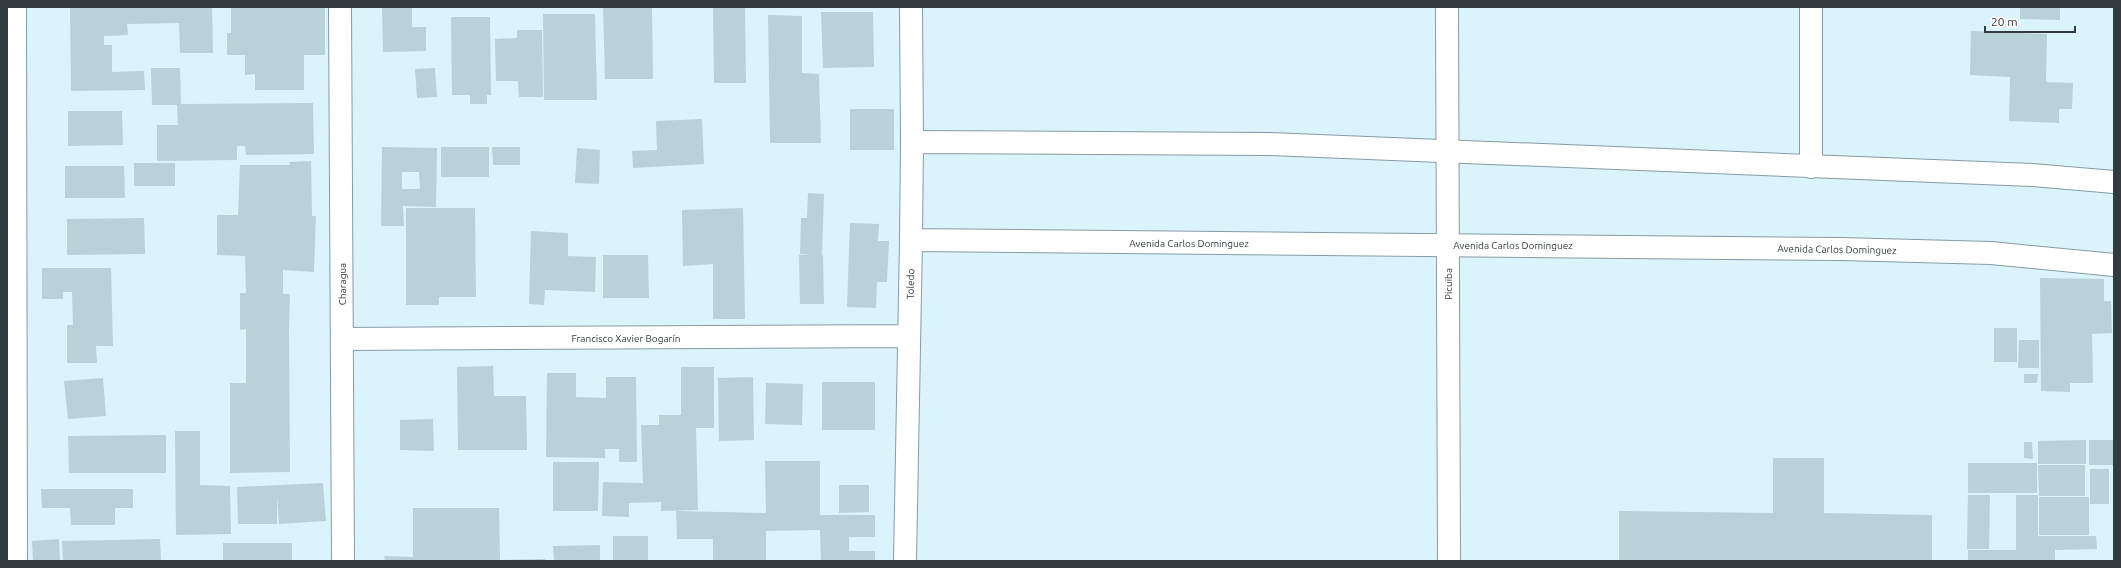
<svg xmlns="http://www.w3.org/2000/svg" width="2121" height="568" font-family="Ubuntu,sans-serif">
<style>
.building{fill:#b9d1d9;fill-rule:evenodd}
.lines{fill:none;stroke-linecap:round;stroke-linejoin:round}
.street-casing{stroke:#859ca3;stroke-width:24}
.secondary-casing{stroke:#859ca3;stroke-width:24}
.street{stroke:#fff;stroke-width:22}
.secondary{stroke:#fff;stroke-width:22}
.labels{text-anchor:middle;stroke-width:4;stroke-linejoin:round;paint-order:stroke}
.street-label{font-size:10px;fill:#323b3e;stroke:#fff}
</style>
<rect width="100%" height="100%" fill="#dbf4fb"/>
<path class="building" d="M70 7H212L213 53H180L179 23 127 24 128 35 104 36V45H112V72L144 71 145 90 71 91Z
M231 7H325V55H304V90H255V74L245 75V55H227V33H231Z
M382 7H412V27H426V51L383 52Z
M603 7H652L653 79H605Z
M713 7H745L746 83H714Z
M2020 7H2060V20L2020 19Z
M821 12H873L874 67 823 68Z
M543 14H595L597 100H544Z
M768 15 802 16V73L819 74 821 143H770Z
M451 17H490L491 95H487V104H470V95H452Z
M517 30H542L543 97H519L518 81H496L495 39 517 38Z
M1971 31 2047 34 2046 82 2073 83 2072 109H2059V123L2009 121 2010 77 1970 75Z
M151 68H180L181 104 313 103 314 154 246 155 245 146H237V160L157 161V125H178L177 105H152Z
M435 68 437 97 417 98 415 69Z
M850 109H894V150H850Z
M68 111H122L123 145 68 146Z
M702 119 704 164 633 168 632 151 657 150 656 121Z
M382 147 437 148 436 207 403 206 404 226H381ZM402 172H419L420 189H402Z
M441 147H489V177H441Z
M492 147H520V165H493Z
M577 148 600 150 599 184 575 183Z
M311 161 312 216H316L314 272 283 270V294H290L289 329 290 472 230 473V383H246V329L240 330V293H246L245 256 217 255V215H238L240 165H290L289 162Z
M134 163H175V186H134Z
M65 166H124L125 198H65Z
M808 193 824 194 822 255H823L824 304H800L799 255H812L800 254 801 218H807Z
M406 208H475L476 297H439V305H406Z
M743 208 745 319H713V264L683 266 682 210Z
M144 218 145 254 67 255V219Z
M850 223 879 224 878 241H889L887 282H877L876 308 847 307Z
M531 231 568 233V256L596 257 595 292 545 290 544 305 529 304Z
M603 255H648L649 298H603Z
M42 268H111L113 346H96L97 363H67V325H73L72 292H63V299H42Z
M2040 278 2104 279V301H2111L2112 333 2092 334 2093 383H2070V392L2041 391Z
M1994 328H2017V362H1994Z
M2019 340H2039V368H2018Z
M493 366 494 396H526L527 450H458L457 367Z
M681 367H714V428H696L698 510 661 511V502L629 503V517L602 516 603 482 643 483 641 425H659V415H681Z
M547 373H576V397L606 398V377H636L637 462H619V449H605V458L546 457Z
M2024 374H2038L2037 383H2024Z
M753 377 754 440 719 441 718 378Z
M103 378 106 416 68 419 64 381Z
M822 382H875V430H822Z
M766 383 803 384 802 425 765 424Z
M433 419 434 451 400 450V420Z
M175 431H200V485L230 486 231 534 176 535Z
M166 435V473H69L68 436Z
M2086 440V464H2038V441Z
M2089 440H2113V465H2089Z
M2024 442H2032L2033 459 2024 458Z
M1773 458H1824V513L1932 515V561H1619V511L1773 513Z
M765 461H820V515H875V537H849V551H875V561H821L820 530 766 531V561H713V539H677L676 511 766 513Z
M553 462H599L598 511H553Z
M1968 463H2037V493H1968Z
M2038 465H2085V496H2039Z
M2090 469H2109V504H2090Z
M323 483 326 521 279 524 277 495V524H238L237 487Z
M839 485H869V512L839 513Z
M41 489H133V508H115V525H71L70 508H42Z
M1968 495H1990L1989 549H1967Z
M2016 495H2038V536H2096L2097 549 2055 550V561H1968V550H2028H2016Z
M2039 497H2089V535H2039Z
M413 508H499L500 560 545 559V561H385L384 556 413 557Z
M613 536H648V561H613Z
M59 539 60 561H33L32 541Z
M160 539 161 561H63L62 541Z
M223 543H292V561H223Z
M600 545V561H554L553 546Z"/>
<g class="lines">
<defs>
<path id="street" d="M15 7 16 561
M340 7 343 561
M911 7 912 142
M1447 7 1449 561
M1811 167V7
M342 339 909 336
M905 561 911 240"/>
<path id="secondary" d="M2114 182 2032 175 1269 144 912 142 911 240 1841 249 1991 253 2114 265"/>
</defs>
<use href="#street" class="street-casing"/>
<use href="#secondary" class="secondary-casing"/>
<use href="#street" class="street"/>
<use href="#secondary" class="secondary"/>
</g>
<g class="labels">
<g class="street-label">
<text x="1189" y="247">Avenida Carlos Dominguez</text>
<text x="1513" y="249">Avenida Carlos Dominguez</text>
<text transform="translate(1837 249) rotate(1)" y="4">Avenida Carlos Dominguez</text>
<text transform="translate(342 284) rotate(-90)" y="4">Charagua</text>
<text transform="translate(910 284) rotate(-89)" y="4">Toledo</text>
<text transform="translate(1448 284) rotate(-90)" y="4">Picuiba</text>
<text x="626" y="342">Francisco Xavier Bogarín</text>
</g>
</g>
<rect width="2121" height="568" fill="none" stroke="#323b3e" stroke-width="16"/>
<path d="M1985 26v6h90v-6" fill="none" stroke="#323b3e" stroke-width="2"/>
<text x="1991" y="26" font-size="12" fill="#323b3e" stroke="#ffffff" stroke-width="3" paint-order="stroke">20 m</text>
</svg>
